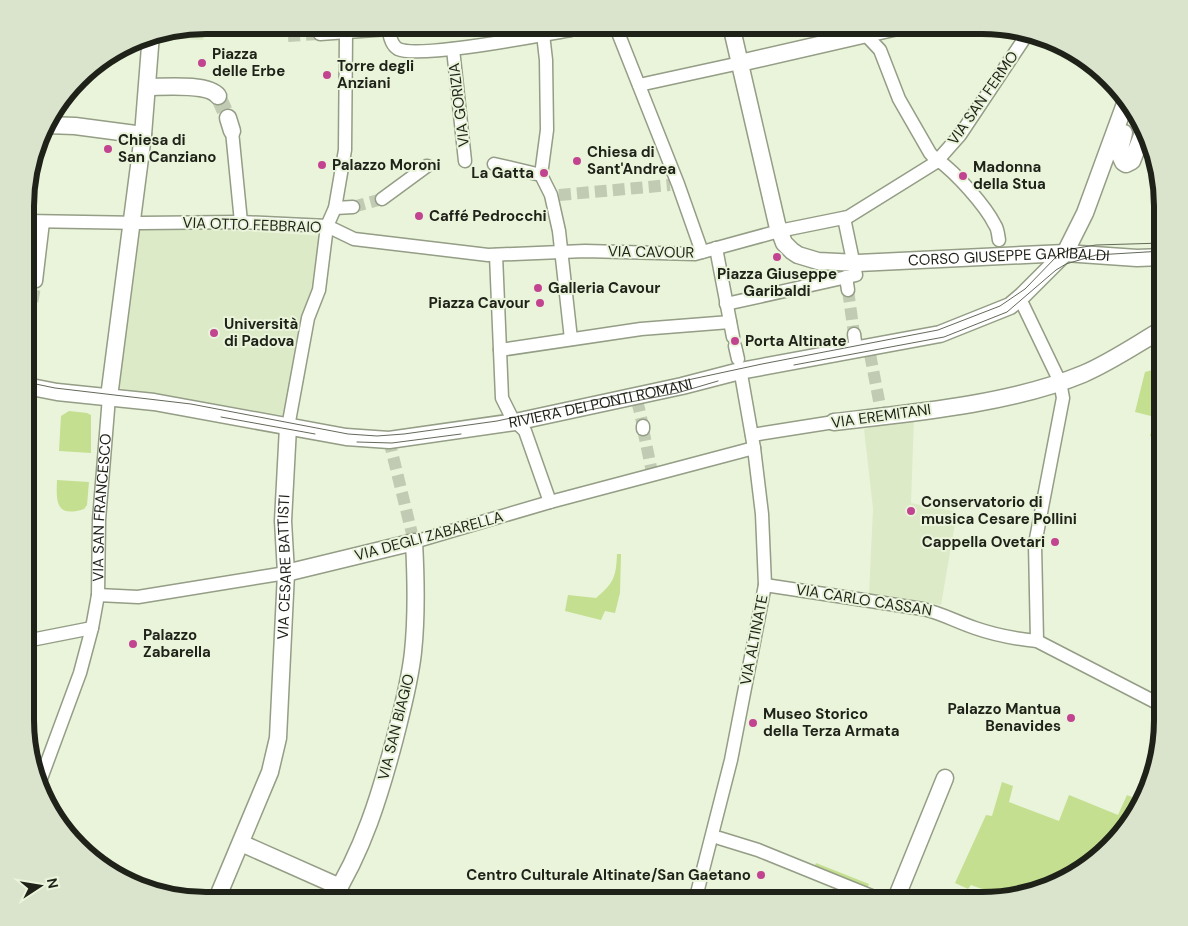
<svg xmlns="http://www.w3.org/2000/svg" width="1188" height="926" font-family="'DM Sans',sans-serif">
<style>
.built{fill:#ddeac8}
.green{fill:#c3df8f}
.lines{fill:none;stroke-linecap:round;stroke-linejoin:round}
.pedestrian-tunnel{stroke:#c1cab3;stroke-width:12;stroke-dasharray:12 6;stroke-linecap:butt}
.minor-tunnel{stroke:#c1cab3;stroke-width:16;stroke-dasharray:16 8;stroke-linecap:butt}
.pedestrian-casing{stroke:#949d85;stroke-width:15}
.minor-casing{stroke:#949d85;stroke-width:19}
.pedestrian{stroke:#fff;stroke-width:12}
.minor{stroke:#fff;stroke-width:16}
.tram{stroke:#63695a;stroke-width:1}
.poi-dot{fill:#c24491;stroke:#eaf4da;stroke-width:2}
.labels{text-anchor:middle;stroke-width:4;stroke-linejoin:round;paint-order:stroke}
.poi-label{font-size:15px;font-weight:bold;fill:#1f2219;stroke:#eaf4da;text-anchor:start}
.street-label{font-size:15px;fill:#1f2219;stroke:#eaf4da}
.rim{fill:none;stroke:#1f2219;stroke-width:6}
</style>
<rect width="100%" height="100%" fill="#eaf4da"/>
<path class="built" d="M205 25H239L241 32H204L203 40 162 38V32Z
M137 229 233 230 324 236 287 416 118 388Z
M914 418 911 503 957 512 941 605 869 594 873 509 864 429Z"/>
<path class="green" d="M1163 367V439L1150 436 1155 417 1135 412 1145 372Z
M69 411 87 413 91 415V453L59 451 61 416Z
M57 480 89 482 87 505 84 509C56 518 56 502 57 480Z
M617 554H621L620 593 615 613 605 611 601 620 565 611 568 595 596 598C614 583 616 577 617 554Z
M1002 782 1013 786 1009 802 1059 821 1069 795 1118 815 1127 795 1139 800 1142 793 1146 795 1118 840 1052 887 998 898 999 895 971 885 968 889 955 883 986 815 992 816Z
M816 863 869 884 866 890 813 870Z"/>
<g class="lines">
<path class="pedestrian-tunnel" d="M535 25 536 35
M571 30 603 25
M288 36 320 34
M559 195 670 185
M353 207 382 199
M848 290 854 334
M26 337 36 281
M870 354 881 411
M637 400 643 426
M643 429 652 472
M389 440 414 542"/>
<path class="minor-tunnel" d="M218 96 228 118"/>
<defs>
<g id="pedestrian">
<path d="M615 25 678 184 702 252"/>
<path d="M388 29C390 36 391 45 398 49 419 59 541 35 571 30"/>
<path d="M320 34 388 29V25"/>
<path d="M543 34 546 60 547 130 541 175 551 195 559 231 571 339"/>
<path d="M865 34 880 50 899 99 930 153 938 162"/>
<path d="M453 49 465 161"/>
<path d="M639 85 740 63"/>
<path d="M232 131 241 222"/>
<path d="M938 160C956 173 985 205 995 225 998 229 998 235 999 240"/>
<path d="M937 161 960 135 1028 33"/>
<path d="M494 164 541 175"/>
<path d="M382 199 427 166"/>
<path d="M335 208 353 207"/>
<path d="M27 221 141 223 241 222 327 226 354 239 488 255 585 251 695 254 779 231 848 217 938 161"/>
<path d="M716 248 733 337"/>
<path d="M496 255 502 398 512 418 525 431 550 502"/>
<path d="M846 277 848 290"/>
<path d="M36 281 43 222"/>
<path d="M726 304 856 275 844 218"/>
<path d="M1023 305 1060 382 1063 398 1035 544 1037 641"/>
<path d="M854 334 856 350"/>
<path d="M735 346 738 359"/>
<path d="M500 350 641 329 730 322"/>
<path d="M643 426V429"/>
<path d="M288 427 308 318 319 290 327 226 335 208 345 150 346 33"/>
<path d="M752 435 834 422"/>
<path d="M414 542 550 502 754 448"/>
<path d="M765 585 923 609C941 613 957 622 975 628 995 635 1017 639 1037 641L1163 706"/>
<path d="M98 595 138 597 286 573"/>
<path d="M26 641 92 628"/>
<path id="s1" d="M39 784 80 673 92 628 98 595 99 520 109 397"/>
<path d="M719 838 758 850 874 897"/>
<path d="M695 901 731 760 765 585 762 514 754 448 741 374"/>
</g>
<g id="minor">
<path id="s2" d="M731 25 777 224 784 243 792 251 798 255 818 261 858 263 1065 253 1137 258 1163 257"/>
<path d="M740 63 906 25"/>
<path d="M148 87C164 87 208 83 218 96"/>
<path d="M228 118 232 131"/>
<path d="M46 125 75 126 143 135"/>
<path d="M1124 133 1119 153 1123 162 1126 164 1132 161 1145 128"/>
<path id="s3" d="M26 386 57 392 154 402 346 437 389 440 515 422 682 386 740 371 940 334 1010 306 1023 295 1065 253 1085 213 1126 101"/>
<path d="M109 397 143 135 151 34"/>
<path d="M834 422C912 413 1011 404 1083 374 1111 362 1137 344 1163 329"/>
<path d="M286 573 414 542C416 579 417 615 413 652 410 681 402 710 395 738 380 795 363 851 331 901"/>
<path d="M241 843 340 887"/>
<path id="s4" d="M216 901 270 772 278 738 286 573 283 521 288 427"/>
<path d="M895 901 945 778"/>
</g>
</defs>
<use href="#pedestrian" class="pedestrian-casing"/>
<use href="#minor" class="minor-casing"/>
<use href="#pedestrian" class="pedestrian"/>
<use href="#minor" class="minor"/>
<path class="tram" d="M794 365 944 337 1007 312 1056 270 1066 264 1096 255 1163 251
M26 382 55 388 191 404 348 434 377 436 404 434 497 421 762 364 938 330 1000 306 1025 289 1058 255 1071 249 1096 245 1163 243
M579 412 677 393 718 381
M221 417 315 434
M357 442 392 443 461 434"/>
</g>
<g class="poi-dot">
<circle cx="202" cy="63" r="5"/>
<circle cx="327" cy="75" r="5"/>
<circle cx="108" cy="149" r="5"/>
<circle cx="577" cy="161" r="5"/>
<circle cx="322" cy="165" r="5"/>
<circle cx="544" cy="173" r="5"/>
<circle cx="963" cy="176" r="5"/>
<circle cx="419" cy="216" r="5"/>
<circle cx="777" cy="257" r="5"/>
<circle cx="538" cy="288" r="5"/>
<circle cx="540" cy="303" r="5"/>
<circle cx="214" cy="333" r="5"/>
<circle cx="735" cy="341" r="5"/>
<circle cx="911" cy="511" r="5"/>
<circle cx="1055" cy="542" r="5"/>
<circle cx="133" cy="644" r="5"/>
<circle cx="1071" cy="718" r="5"/>
<circle cx="753" cy="723" r="5"/>
<circle cx="761" cy="875" r="5"/>
</g>
<g class="labels">
<g class="poi-label">
<text x="212" y="59">Piazza<tspan x="212" dy="17">delle Erbe</tspan></text>
<text x="337" y="71">Torre degli<tspan x="337" dy="17">Anziani</tspan></text>
<text x="118" y="145">Chiesa di<tspan x="118" dy="17">San Canziano</tspan></text>
<text x="587" y="157">Chiesa di<tspan x="587" dy="17">Sant'Andrea</tspan></text>
<text x="332" y="170">Palazzo Moroni</text>
<text x="973" y="172">Madonna<tspan x="973" dy="17">della Stua</tspan></text>
<text x="534" y="178" text-anchor="end">La Gatta</text>
<text x="429" y="221">Caffé Pedrocchi</text>
<text x="777" y="279" text-anchor="middle">Piazza Giuseppe<tspan x="777" dy="17">Garibaldi</tspan></text>
<text x="548" y="293">Galleria Cavour</text>
<text x="530" y="308" text-anchor="end">Piazza Cavour</text>
<text x="224" y="329">Università<tspan x="224" dy="17">di Padova</tspan></text>
<text x="745" y="346">Porta Altinate</text>
<text x="921" y="507">Conservatorio di<tspan x="921" dy="17">musica Cesare Pollini</tspan></text>
<text x="1045" y="547" text-anchor="end">Cappella Ovetari</text>
<text x="143" y="640">Palazzo<tspan x="143" dy="17">Zabarella</tspan></text>
<text x="1061" y="714" text-anchor="end">Palazzo Mantua<tspan x="1061" dy="17">Benavides</tspan></text>
<text x="763" y="719">Museo Storico<tspan x="763" dy="17">della Terza Armata</tspan></text>
<text x="751" y="880" text-anchor="end">Centro Culturale Altinate/San Gaetano</text>
</g>
<g class="street-label">
<text transform="translate(983 98) rotate(-55)" y="5">VIA SAN FERMO</text>
<text transform="translate(459 105) rotate(-97)" y="5">VIA GORIZIA</text>
<text transform="translate(252 225) rotate(2)" y="5">VIA OTTO FEBBRAIO</text>
<text transform="translate(651 252) rotate(1)" y="5">VIA CAVOUR</text>
<text dy="5" stroke="none"><textPath href="#s2" startOffset="455">CORSO GIUSEPPE GARIBALDI</textPath></text>
<text dy="5" stroke="none"><textPath href="#s3" startOffset="582">RIVIERA DEI PONTI ROMANI</textPath></text>
<text transform="translate(881 416) rotate(-8)" y="5">VIA EREMITANI</text>
<text dy="5" stroke="none"><textPath href="#s1" startOffset="286">VIA SAN FRANCESCO</textPath></text>
<text transform="translate(429 536) rotate(-15)" y="5">VIA DEGLI ZABARELLA</text>
<text dy="5" stroke="none"><textPath href="#s4" startOffset="346">VIA CESARE BATTISTI</textPath></text>
<text transform="translate(864 600) rotate(9)" y="5">VIA CARLO CASSAN</text>
<text transform="translate(754 640) rotate(-79)" y="5">VIA ALTINATE</text>
<text transform="translate(396 727) rotate(-76)" y="5">VIA SAN BIAGIO</text>
</g>
</g>
<path d="M0 0H1188V926H0ZM206 34H982A172 172 0 0 1 1154 206V720A172 172 0 0 1 982 892H206A172 172 0 0 1 34 720V206A172 172 0 0 1 206 34Z" fill="#dae3cb" fill-rule="evenodd"/>
<path class="rim" d="M206 34H982A172 172 0 0 1 1154 206V720A172 172 0 0 1 982 892H206A172 172 0 0 1 34 720V206A172 172 0 0 1 206 34Z"/>
<g transform="translate(40 886) rotate(78)" stroke="#eaf4da" stroke-width="4" paint-order="stroke">
<path d="M0-4L9 19L0 12L-9 19Z" fill="#1f2219"/>
<text y="-8" font-size="14" font-weight="bold" text-anchor="middle" fill="#1f2219">N</text>
</g>
</svg>
